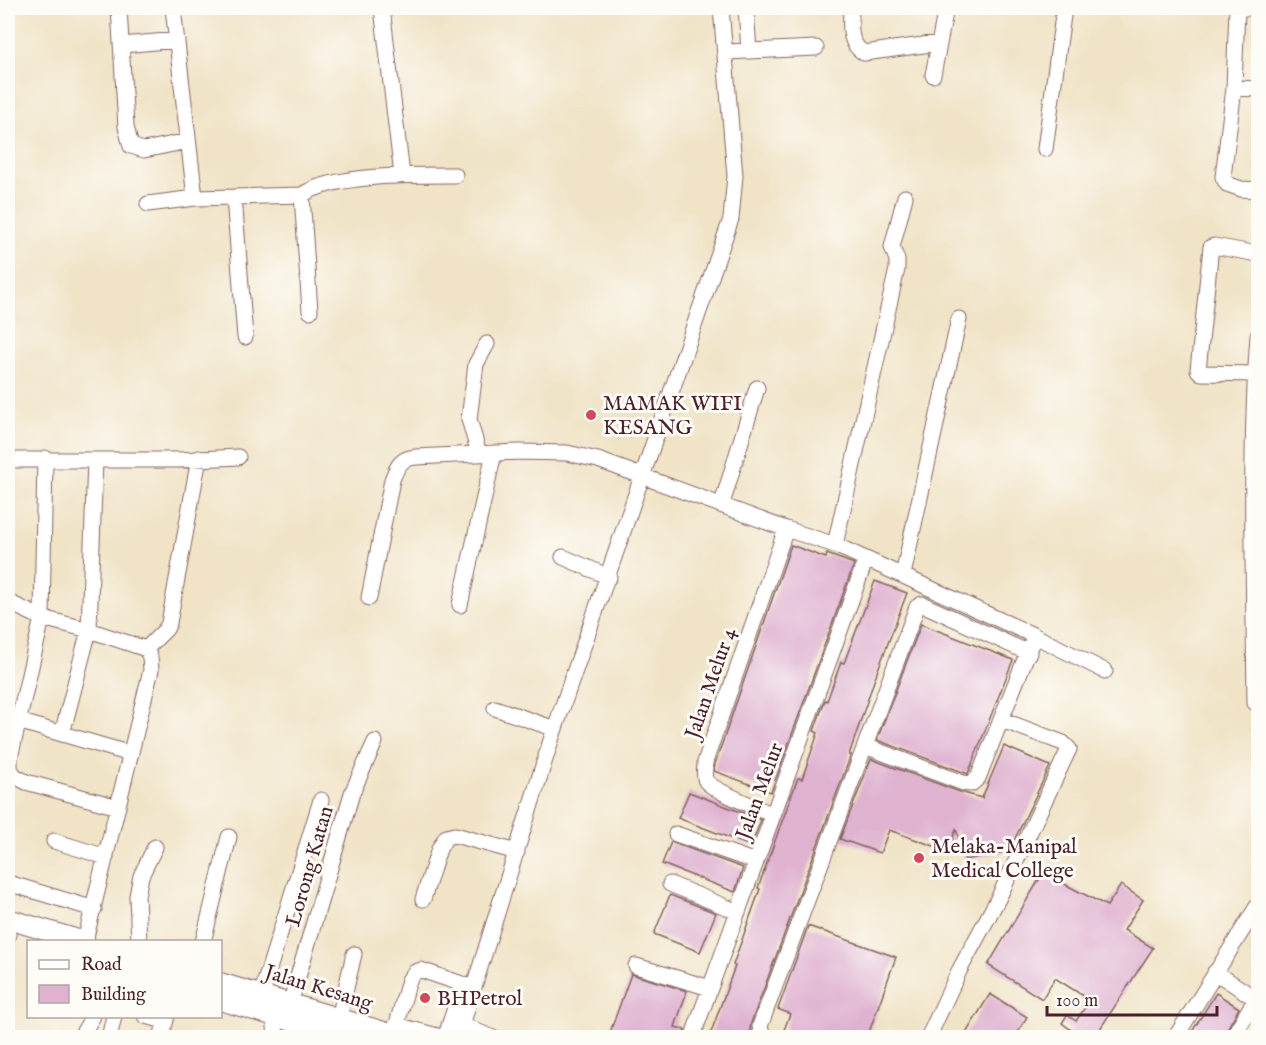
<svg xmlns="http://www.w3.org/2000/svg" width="1266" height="1045" font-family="'IM FELL English',serif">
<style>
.building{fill:#dfb2d0}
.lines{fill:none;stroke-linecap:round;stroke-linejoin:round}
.minor-casing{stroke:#846461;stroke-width:17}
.major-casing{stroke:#846461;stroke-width:22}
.minor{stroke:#fff;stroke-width:15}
.major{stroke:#fff;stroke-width:20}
.poi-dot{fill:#d1495b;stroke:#fdfcf7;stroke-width:2}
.labels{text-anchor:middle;stroke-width:6;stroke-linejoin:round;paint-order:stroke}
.poi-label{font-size:21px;fill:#4a1f2b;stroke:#fdfcf7;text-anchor:start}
.street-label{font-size:21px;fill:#4a1f2b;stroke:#fdfcf7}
</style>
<rect width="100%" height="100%" fill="#fdfcf7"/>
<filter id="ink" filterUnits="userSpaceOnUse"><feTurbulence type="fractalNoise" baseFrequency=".0167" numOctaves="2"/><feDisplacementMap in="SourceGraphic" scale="12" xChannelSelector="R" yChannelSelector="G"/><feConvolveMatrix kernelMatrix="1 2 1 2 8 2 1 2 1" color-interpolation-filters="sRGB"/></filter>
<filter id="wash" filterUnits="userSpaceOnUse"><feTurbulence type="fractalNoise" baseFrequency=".008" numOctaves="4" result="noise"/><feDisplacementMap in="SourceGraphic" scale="24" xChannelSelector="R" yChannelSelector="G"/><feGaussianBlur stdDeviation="1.35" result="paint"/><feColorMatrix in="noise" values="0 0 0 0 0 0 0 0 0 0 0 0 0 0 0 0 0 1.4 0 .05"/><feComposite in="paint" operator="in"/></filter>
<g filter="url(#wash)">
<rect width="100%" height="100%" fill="#f0e3c6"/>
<g id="blocks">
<path class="building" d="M791 545 826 558 827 554 854 564 771 792 714 771 715 764Z
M875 581 907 593 876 675 849 755H851L751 1023 749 1038H709L735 966 733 965 760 889 758 888 780 827 798 778 802 779 818 733 814 731 825 700 827 701 841 662 844 663Z
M921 624 1013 660 968 774 877 740Z
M1004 746 1050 766 1009 851 965 860 956 829 948 851 889 830 880 853 840 839 871 759 960 792 982 798Z
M689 792 761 820 751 846 678 818Z
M671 842 743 868 735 892 662 864Z
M1043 873 1107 906 1121 885 1143 900 1124 930 1153 948 1094 1038H1066L1071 1030 1062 1023 1067 1015 1076 1021 1090 1000 1055 978 1042 999 988 965Z
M670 895 716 913 700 952 654 934Z
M808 926 896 957 867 1038H781L790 1014 778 1009Z
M631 974 687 991 675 1027 685 1030 683 1038H608Z
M1216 993 1239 1008 1222 1038H1188Z
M990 994 1027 1017 1014 1038H963Z"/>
</g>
</g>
<g filter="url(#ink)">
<use href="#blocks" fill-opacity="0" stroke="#846461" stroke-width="1.5"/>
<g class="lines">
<defs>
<path id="minor" d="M119 8 126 127 131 146 144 150 188 141
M173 8 195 198
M382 8 402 175
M746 8 749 51
M851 8C851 24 847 43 864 53L938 43
M1237 8 1234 88 1223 177 1227 184 1241 189 1258 190
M1243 8H1258
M122 45 177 40
M726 52 816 48
M933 75 946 8
M1234 88 1258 89
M1045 149 1064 8
M234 197 302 195
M148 204 195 198 234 197 245 337
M310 311 302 195C332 174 417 175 455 175
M1256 374 1201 373 1198 370 1211 247 1214 246 1258 254
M479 454 469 419 476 364 487 344
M45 458 42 618 10 758V769L15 776 26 782 118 807
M8 460H179L238 457
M722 504 757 388
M835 545 897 269V260L892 247 905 197
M563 557 609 577
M903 575 959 319
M369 598 392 480C397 467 400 458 416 457L519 452 567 453 598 460 786 529 835 545 1033 635 1105 671
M8 602 42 618 89 630 146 649 150 657 151 670 85 941
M460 605 494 453
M146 649 166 629 169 623 199 458
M1255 703C1254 581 1249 458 1258 336
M495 708 555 729
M18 721 131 754
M62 734 89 630 95 460
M865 746 963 783 971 784 978 778 1031 644
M773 815C760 809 712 790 706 781 703 776 705 767 705 762L786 529
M676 834 756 862
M54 841 106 857
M8 883 94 909
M670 884 738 912
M423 899 439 849 446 837 455 835 517 852
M8 935V933
M139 942 137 896 141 876 155 847
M203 942 229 837
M636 966 710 988
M1215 972 1256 999
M261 995 321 800
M290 1004 352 793 375 742
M274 1015 276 1038
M145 1016 165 1021
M339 1018 354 954
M396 1025 445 1038
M462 1025 493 1038
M394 1035 409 980 415 972 421 970 474 988
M80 1038 93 1016
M109 1038 114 1016
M161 1038 167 1016
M445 1038 463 984
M458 1038 552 737 731 219 735 176 721 8
M692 1038 866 559
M763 1038 760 1026 917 607 922 604 1029 653
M928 1038 959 971 999 897 1069 749 1063 743 1002 720
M1175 1038 1258 905
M1232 1038 1258 995"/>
<path id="major" d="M8 919 85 942
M220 983 404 1038
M220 1000 351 1038"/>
</defs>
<use href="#minor" class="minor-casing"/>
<use href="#major" class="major-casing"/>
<use href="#minor" class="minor"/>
<use href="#major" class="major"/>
</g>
</g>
<g class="poi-dot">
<circle cx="591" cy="415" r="6"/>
<circle cx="919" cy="858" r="6"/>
<circle cx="425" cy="998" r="6"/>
</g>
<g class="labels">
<g class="poi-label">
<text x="603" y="410">MAMAK WIFI<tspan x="603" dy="24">KESANG</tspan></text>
<text x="931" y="853">Melaka-Manipal<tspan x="931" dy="24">Medical College</tspan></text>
<text x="437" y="1005">BHPetrol</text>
</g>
<g class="street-label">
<text transform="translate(710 683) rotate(-71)" y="7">Jalan Melur 4</text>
<text transform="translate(759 791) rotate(-70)" y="7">Jalan Melur</text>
<text transform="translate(309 866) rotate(-74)" y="7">Lorong Katan</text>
<text transform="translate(319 987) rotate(17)" y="7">Jalan Kesang</text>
</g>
</g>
<rect width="1266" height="1045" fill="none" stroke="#fdfcf7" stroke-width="30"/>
<rect x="27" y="940" width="195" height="78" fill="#fdfcf7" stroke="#b5a4a5" stroke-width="1.5"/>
<rect x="39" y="960" width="30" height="9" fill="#ffffff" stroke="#b5a4a5" stroke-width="1.5"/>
<text x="81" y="970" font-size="18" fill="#4a1f2b">Road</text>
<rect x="39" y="985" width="30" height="18" fill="#dfb2d0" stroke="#b5a4a5" stroke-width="1.5"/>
<text x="81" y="1000" font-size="18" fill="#4a1f2b">Building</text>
<path d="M1047 1006v9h170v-9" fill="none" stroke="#4a1f2b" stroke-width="3"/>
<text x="1056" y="1006" font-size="18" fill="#4a1f2b" stroke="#fdfcf7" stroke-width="4.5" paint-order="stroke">100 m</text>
</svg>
